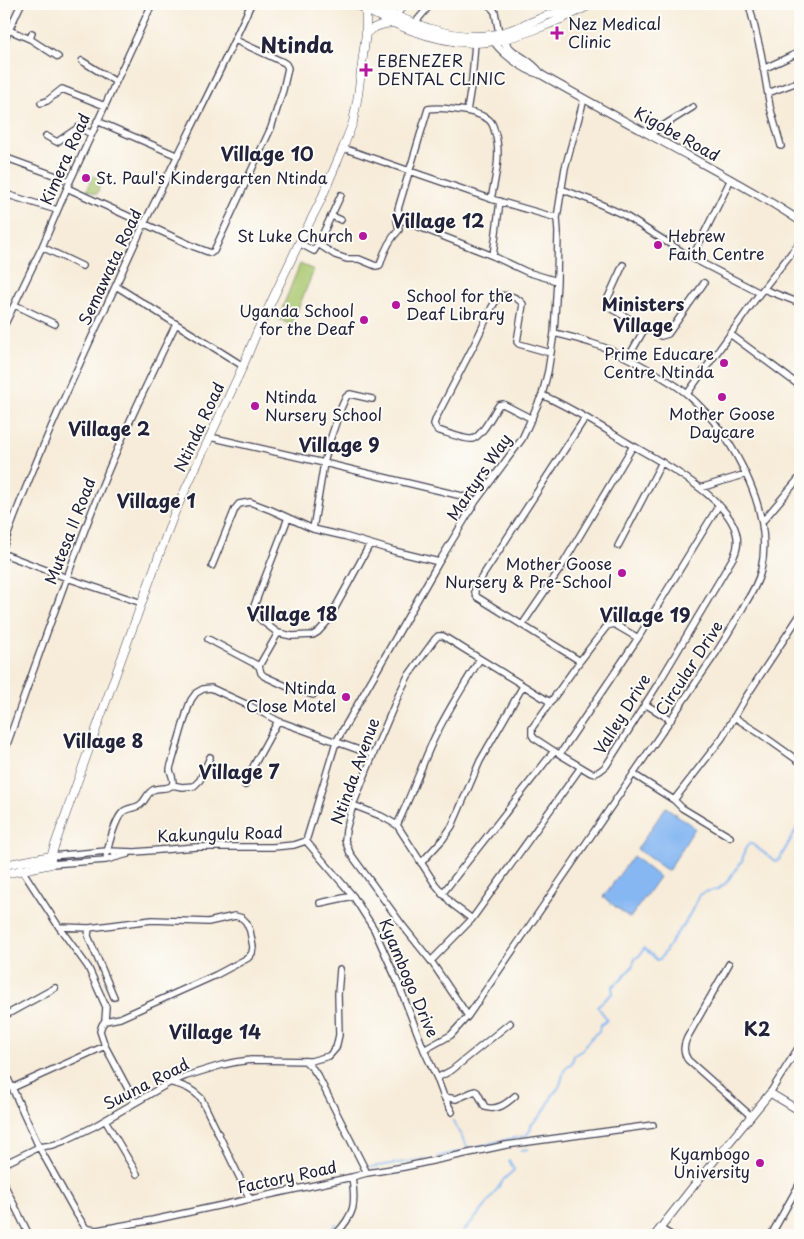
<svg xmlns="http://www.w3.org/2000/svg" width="804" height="1239" font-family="'Playpen Sans',sans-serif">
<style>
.green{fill:#aac870;stroke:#667556}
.water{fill:#86b7f2;stroke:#546c96}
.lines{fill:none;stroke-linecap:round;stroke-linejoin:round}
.stream{stroke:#86b7f2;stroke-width:2}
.minor-casing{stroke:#424053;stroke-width:8}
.tertiary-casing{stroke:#424053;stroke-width:9}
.secondary-casing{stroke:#424053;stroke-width:9}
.minor{stroke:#fff;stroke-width:5.5}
.tertiary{stroke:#fff;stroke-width:7}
.secondary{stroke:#fff;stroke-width:8}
.poi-dot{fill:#b5179e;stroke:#fdfcf7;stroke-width:2}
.labels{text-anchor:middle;stroke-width:4;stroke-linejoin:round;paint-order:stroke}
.poi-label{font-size:16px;fill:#22223b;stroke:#fdfcf7;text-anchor:start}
.street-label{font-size:16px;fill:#22223b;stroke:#fdfcf7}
.neighbourhood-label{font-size:18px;font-weight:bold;fill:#22223b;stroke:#fdfcf7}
.quarter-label{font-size:19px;font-weight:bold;fill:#22223b;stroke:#fdfcf7}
.district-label{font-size:21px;font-weight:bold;fill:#22223b;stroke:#fdfcf7}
</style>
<rect width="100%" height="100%" fill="#fdfcf7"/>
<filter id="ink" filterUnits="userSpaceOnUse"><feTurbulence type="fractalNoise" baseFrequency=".02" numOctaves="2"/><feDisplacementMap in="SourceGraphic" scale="10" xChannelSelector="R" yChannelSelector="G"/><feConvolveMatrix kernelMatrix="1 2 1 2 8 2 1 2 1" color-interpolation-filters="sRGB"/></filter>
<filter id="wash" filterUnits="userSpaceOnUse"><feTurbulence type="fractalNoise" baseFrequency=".0096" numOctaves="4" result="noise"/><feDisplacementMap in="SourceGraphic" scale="20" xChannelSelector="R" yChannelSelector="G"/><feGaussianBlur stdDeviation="1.12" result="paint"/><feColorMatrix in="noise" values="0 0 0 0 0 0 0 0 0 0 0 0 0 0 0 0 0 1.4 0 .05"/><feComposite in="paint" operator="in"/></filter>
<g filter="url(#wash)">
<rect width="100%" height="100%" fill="#f7ecd9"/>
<path class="green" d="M93 176 102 180 97 194 87 190Z
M300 264 314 270 295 316 281 311Z
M279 311 294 318 291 325 276 318Z"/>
<path class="water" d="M666 807 695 828 668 871 637 849Z
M633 856 659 877 630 918 603 897Z"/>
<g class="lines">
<path class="stream" d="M453 1121 469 1150
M521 1150 528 1149
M438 1157C448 1153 459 1153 469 1150 487 1144 506 1139 526 1136L531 1129V1125C541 1117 547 1108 552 1096 554 1093 557 1090 559 1087 564 1077 561 1069 572 1063L574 1055 583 1050 585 1045 593 1036 599 1031C600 1026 600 1024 605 1022L607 1019 597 1006 613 993 612 987 615 984 620 981 632 967 635 959 640 955 644 948 652 955 657 960 661 958 676 934 684 925 700 895 705 892 718 889 726 883 742 861 745 849 749 844H752L775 861 779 860 800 823
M371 1167 426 1159
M325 1235 336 1224
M460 1235 485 1207 504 1179 514 1170 509 1160"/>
</g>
</g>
<g filter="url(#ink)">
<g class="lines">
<defs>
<path id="minor" d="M489 4 495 12 499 33
M749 4 761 53 770 107 781 146
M396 16 405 4
M414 24 431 4
M9 30 30 39 32 33
M30 39 58 57
M4 41 21 4
M82 61 116 82
M763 69 800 52
M768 93 800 81
M41 103 47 101 62 89 105 106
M467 111 472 80 475 43
M97 121 178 156
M650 134 693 107
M46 136 57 142 79 127 91 134
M343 148 491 199 557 218
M4 157 70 181
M67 188 195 247 211 253 214 251 271 128 283 90 288 68 286 64 283 62 235 40
M561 189 593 201 624 215 692 258 760 293
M5 194 57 210
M491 199C496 175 502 152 494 129 493 125 492 122 488 119 480 114 468 111 459 110 449 109 438 107 428 109L398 209 400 218 404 221 493 256 527 272 557 281
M332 216 341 220
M299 243 314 251 318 244 335 255 347 259H359L376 266 380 265C384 251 389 240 399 230L397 220 400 218
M318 244 341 195
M42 247 82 266
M493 256 500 201
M692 258 731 179
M623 265 607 300 608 307 661 336 668 334 704 283
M116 286 243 366
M763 289 800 303
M15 305 55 324
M4 326 42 247 70 181 152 4
M730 334 800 386
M628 358 645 328
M687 394 760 293 800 242
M542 395C572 408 600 426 628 443 659 461 757 510 734 556L661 679 606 766C601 770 598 774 591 773L554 751 534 738 532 735V728L580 661 607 626 614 624 638 638
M532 419 503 404 499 405C493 413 482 437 472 439 465 440 445 432 437 430L434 424 436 418 475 343 492 307 499 296C508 294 517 297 523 304L517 342 519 344 551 353
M210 437 324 463 462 496 476 501
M700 488 746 474
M288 518 254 606 255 614 262 621 278 633 292 636 313 635 318 632 328 621 370 544
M762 522 800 477
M313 529 324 463 330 440 341 408 346 397 350 394 372 399
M4 545C32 467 67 391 102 315 117 284 130 253 145 222 180 149 218 78 251 4
M618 546 662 462
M4 554 67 578 142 603
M212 566 235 509 239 504 250 502 271 510 313 529 344 536 394 551 439 562
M522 625 560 569 633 446
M208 639 259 666 261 673 264 676 288 687 313 695
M580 661 477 597C474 593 474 590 476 586L585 418
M259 666 278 633
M645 704 671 720
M734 717 762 735 800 762
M4 753C35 666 65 579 99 493 122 435 149 379 176 324
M560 754 638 638 719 505
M633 774 674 800 722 738 746 697 800 615
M172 785 182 787 194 786 200 780 210 757
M245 785 254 765 278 721
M674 800 682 808 730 837
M353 805 381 816 397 825 435 884 452 904 472 919
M397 825C410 798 420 770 432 743 445 714 463 687 480 659
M306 841 336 742 439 562 476 501 522 439 542 395 548 371 554 333 557 281 558 232 557 218 565 168 584 99
M306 841 353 896 374 929 399 985 424 1050 437 1078 444 1097 452 1112
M51 856 107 851 135 852 196 847H273L294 845 306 841
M106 860C107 849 115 819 123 812 128 807 136 809 141 804 146 800 147 793 153 790 159 787 168 790 172 785 175 781 171 774 170 770 170 767 171 765 172 762L188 708 191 700 196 693 203 689 211 688 250 706 278 721 373 755
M421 863 443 839 452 826 480 761 523 686
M51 864 106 860 128 854
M21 867 22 870 59 927 88 967 106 1007 105 1021
M442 894 554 751
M320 903 353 896
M59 927 89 928 152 920 208 922 235 916 242 918 246 922 250 931 253 947 252 953 248 958 216 975 120 1018 105 1021 102 1025 100 1031 105 1046 135 1102
M89 928 88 936 114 997
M431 961 472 919 581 767
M729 964 687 1038C683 1046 683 1053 688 1060L751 1116
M4 1016 55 988
M468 1016 431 961 403 926 350 853 345 840 346 830 353 805 373 755 399 694 408 676 435 639 438 636H443L550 702
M424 1050 451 1035 468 1016 716 653C726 637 736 621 745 604 752 593 758 583 761 570 768 540 761 509 749 481 735 449 715 418 688 395 676 384 660 376 646 368 629 358 611 349 591 343 579 339 567 336 554 333
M4 1070 39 1147 74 1210 85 1227 88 1229 97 1230 153 1220 352 1177 367 1173 319 1078 313 1069 305 1061
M437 1078 452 1070 510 1023
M172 1083C184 1085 192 1089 201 1098L250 1199
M12 1088 105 1046
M770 1093 800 1045
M444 1097 456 1099 475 1091 477 1092 485 1107C497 1111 506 1104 515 1096
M105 1120 137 1174
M4 1164 39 1147 53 1145 64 1141 93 1127 169 1083 186 1076 222 1065 236 1062 251 1060 311 1061 329 1056 336 1048 339 1035 338 994 340 969
M367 1173 404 1167 506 1145 653 1125
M4 1184 29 1235
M661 1229 671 1235
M335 1235C355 1214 356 1205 352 1177
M771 1235 800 1183"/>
<path id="tertiary" d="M491 36C498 51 524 70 540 74 591 103 643 131 694 159 730 179 766 198 800 221
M501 36C510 56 529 57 540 73
M655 1235 695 1184 770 1093 800 1111"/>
<path id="secondary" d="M354 4C391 23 430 42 473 43 507 44 562 20 592 4
M369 4C407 21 449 41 491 35 510 32 529 23 546 16 557 12 568 9 579 4
M366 33C375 26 382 24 393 23
M4 865 51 856
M4 874 51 864V856L63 822 113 682 174 514 243 366 257 332 299 243 320 202 343 148 353 122 358 95 366 33V4"/>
</defs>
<use href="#minor" class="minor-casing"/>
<use href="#tertiary" class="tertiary-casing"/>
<use href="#secondary" class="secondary-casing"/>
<use href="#minor" class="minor"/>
<use href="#tertiary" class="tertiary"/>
<use href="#secondary" class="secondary"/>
</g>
</g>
<g class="poi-dot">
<path d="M554.5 25.5h5v5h5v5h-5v5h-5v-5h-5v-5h5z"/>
<path d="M363.5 62.5h5v5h5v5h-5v5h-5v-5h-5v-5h5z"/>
<circle cx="86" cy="178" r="5"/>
<circle cx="363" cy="236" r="5"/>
<circle cx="658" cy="245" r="5"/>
<circle cx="396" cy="305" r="5"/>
<circle cx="364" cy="320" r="5"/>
<circle cx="724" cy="363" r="5"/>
<circle cx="722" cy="397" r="5"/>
<circle cx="255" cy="406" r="5"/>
<circle cx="622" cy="573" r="5"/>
<circle cx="346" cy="697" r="5"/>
<circle cx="760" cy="1163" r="5"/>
</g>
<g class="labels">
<g class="poi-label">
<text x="568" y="30">Nez Medical<tspan x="568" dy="18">Clinic</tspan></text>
<text x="377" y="67">EBENEZER<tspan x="377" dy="18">DENTAL CLINIC</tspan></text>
<text x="96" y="184">St. Paul's Kindergarten Ntinda</text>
<text x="353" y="242" text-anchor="end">St Luke Church</text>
<text x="668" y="242">Hebrew<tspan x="668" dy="18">Faith Centre</tspan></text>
<text x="406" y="302">School for the<tspan x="406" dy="18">Deaf Library</tspan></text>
<text x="354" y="317" text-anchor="end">Uganda School<tspan x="354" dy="18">for the Deaf</tspan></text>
<text x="714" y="360" text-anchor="end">Prime Educare<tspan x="714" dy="18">Centre Ntinda</tspan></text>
<text x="265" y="403">Ntinda<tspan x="265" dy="18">Nursery School</tspan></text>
<text x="722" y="420" text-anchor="middle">Mother Goose<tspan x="722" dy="18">Daycare</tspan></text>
<text x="612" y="570" text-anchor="end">Mother Goose<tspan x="612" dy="18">Nursery &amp; Pre-School</tspan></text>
<text x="336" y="694" text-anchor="end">Ntinda<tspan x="336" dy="18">Close Motel</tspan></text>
<text x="750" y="1160" text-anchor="end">Kyambogo<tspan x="750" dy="18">University</tspan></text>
</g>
<g class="street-label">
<text transform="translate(677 134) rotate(29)" y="6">Kigobe Road</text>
<text transform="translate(65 159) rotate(-66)" y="6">Kimera Road</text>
<text transform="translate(110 267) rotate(-65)" y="6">Semawata Road</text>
<text transform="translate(199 427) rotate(-65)" y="6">Ntinda Road</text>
<text transform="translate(479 477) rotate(-56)" y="6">Martyrs Way</text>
<text transform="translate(70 531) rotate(-69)" y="6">Mutesa II Road</text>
<text transform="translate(689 668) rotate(-57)" y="6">Circular Drive</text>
<text transform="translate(622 714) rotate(-58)" y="6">Valley Drive</text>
<text transform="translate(355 771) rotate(-70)" y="6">Ntinda Avenue</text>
<text transform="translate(220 834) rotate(-2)" y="6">Kakungulu Road</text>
<text transform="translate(409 978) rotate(67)" y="6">Kyambogo Drive</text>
<text transform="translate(146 1084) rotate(-27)" y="6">Suuna Road</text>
<text transform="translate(287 1177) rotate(-12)" y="6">Factory Road</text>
</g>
<g class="neighbourhood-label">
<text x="643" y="311">Ministers<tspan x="643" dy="21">Village</tspan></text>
</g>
<g class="quarter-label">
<text x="267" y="161">Village 10</text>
<text x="438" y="228">Village 12</text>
<text x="109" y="436">Village 2</text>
<text x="339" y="452">Village 9</text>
<text x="156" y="508">Village 1</text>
<text x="292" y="621">Village 18</text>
<text x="645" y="622">Village 19</text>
<text x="103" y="748">Village 8</text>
<text x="239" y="779">Village 7</text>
<text x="757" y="1036">K2</text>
<text x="215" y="1039">Village 14</text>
</g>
<g class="district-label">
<text x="297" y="53">Ntinda</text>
</g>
</g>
<rect width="804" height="1239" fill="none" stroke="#fdfcf7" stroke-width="20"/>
</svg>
